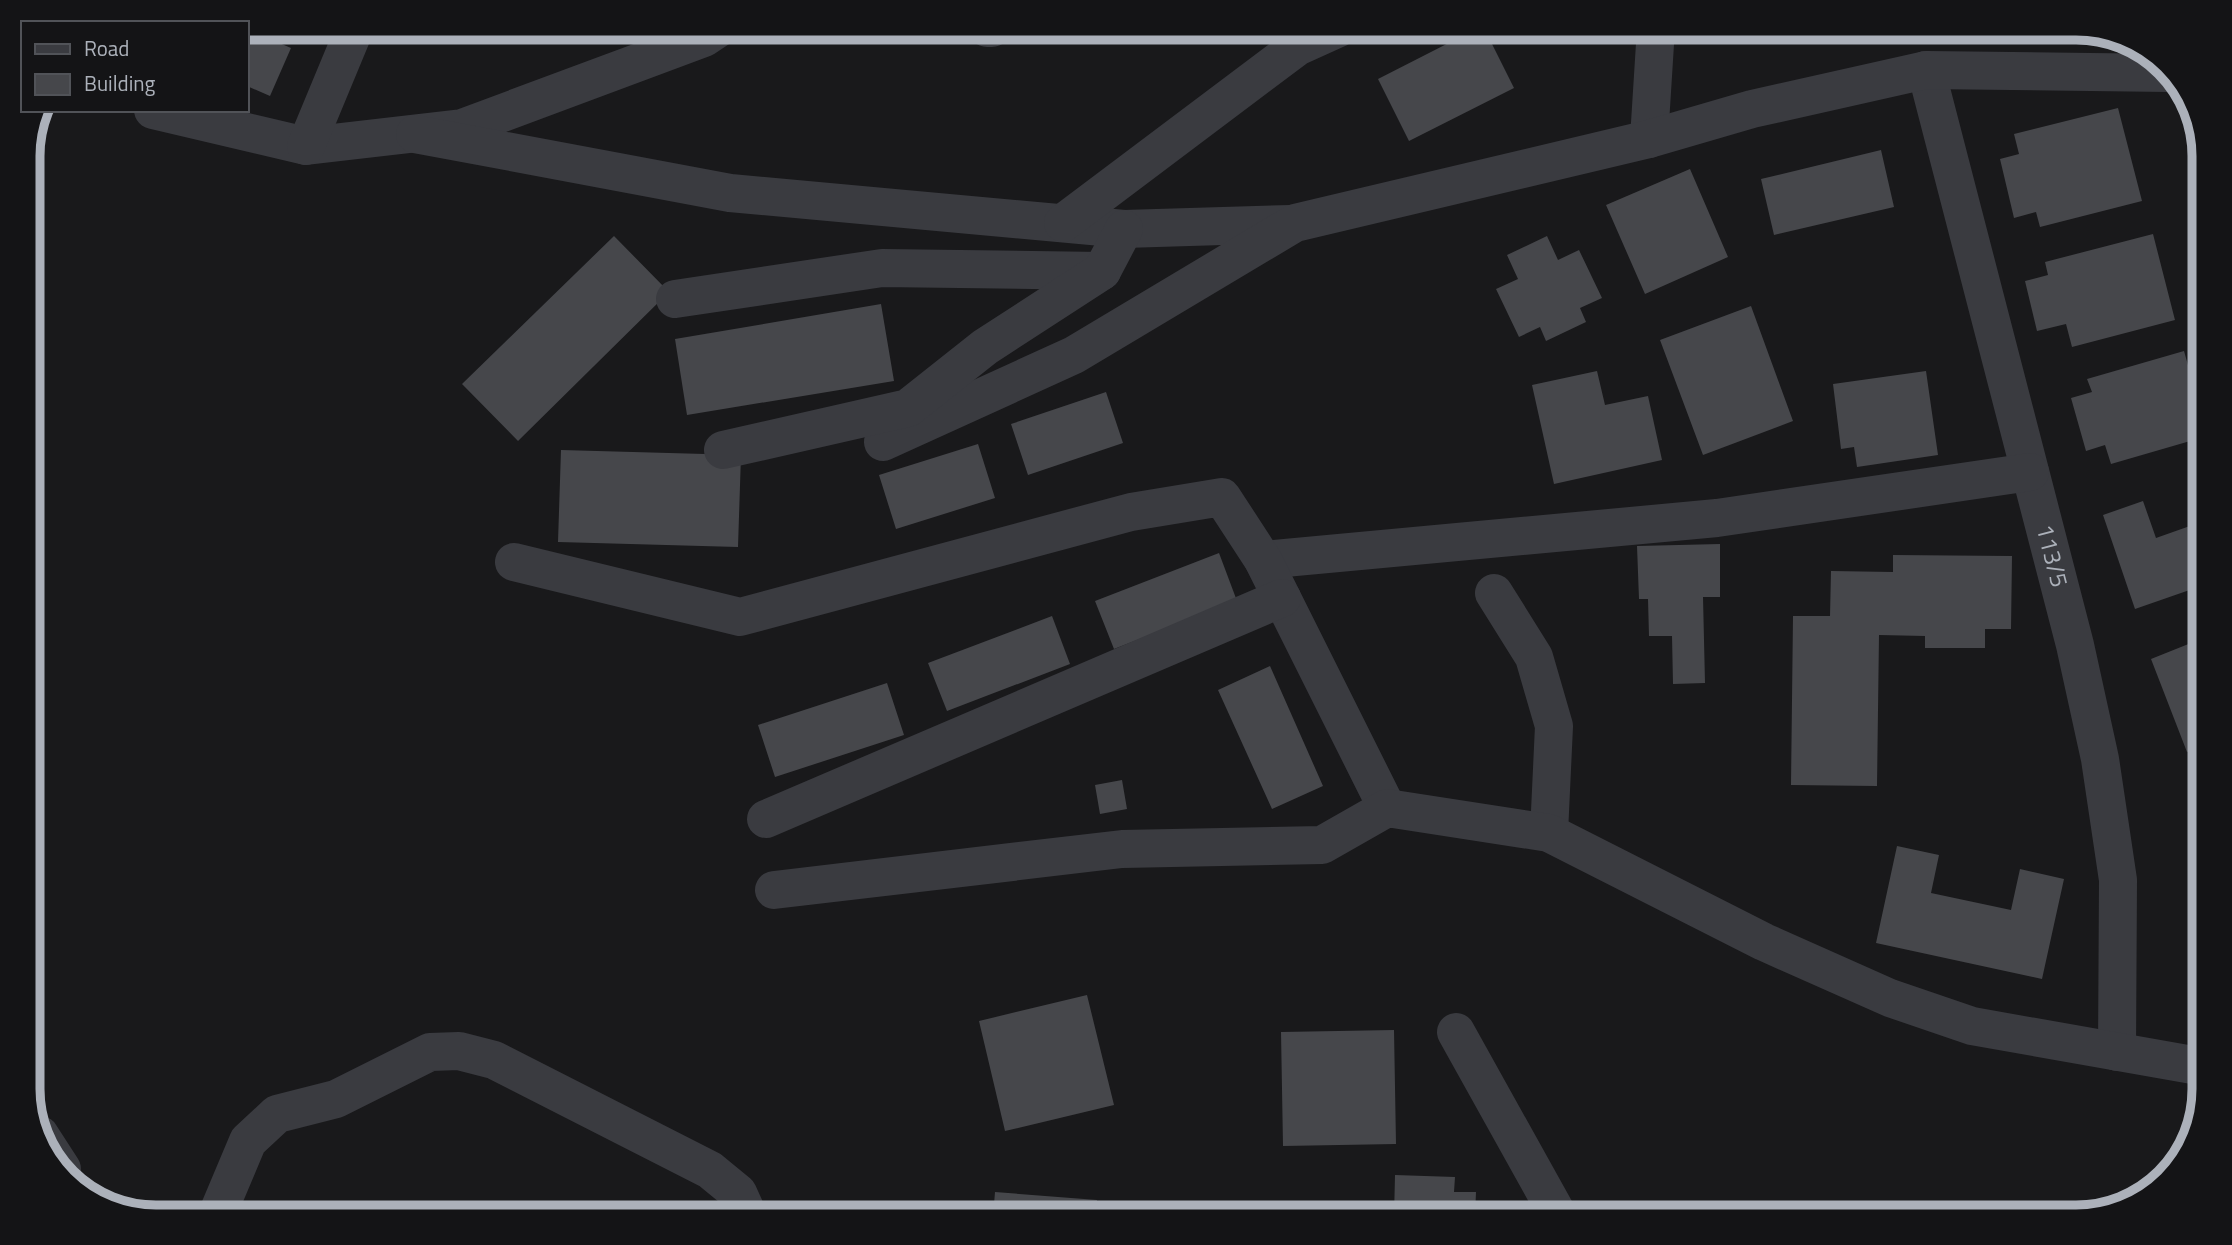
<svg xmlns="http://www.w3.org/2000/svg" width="2232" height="1245" font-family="'Titillium Web',sans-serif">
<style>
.building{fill:#46474b}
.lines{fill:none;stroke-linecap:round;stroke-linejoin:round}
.street{stroke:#3a3b40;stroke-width:38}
.labels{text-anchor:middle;stroke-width:5;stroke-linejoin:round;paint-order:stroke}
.street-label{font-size:24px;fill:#acb1ba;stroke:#141416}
.rim{fill:none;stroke:#acb1ba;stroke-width:9}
</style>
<rect width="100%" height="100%" fill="#19191b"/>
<path class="building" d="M1478 28H1484L1514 88 1409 141 1378 79Z
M1536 28H1564L1542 39Z
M247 29 291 48 270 96 247 86Z
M2118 108 2142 201 2040 227 2036 212 2014 218 2000 159 2019 154 2014 134Z
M1881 150 1894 207 1774 235 1761 179Z
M1690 169 1728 257 1645 294 1606 205Z
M2153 234 2175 320 2072 347 2066 324 2037 331 2025 281 2048 275 2045 262Z
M614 236 669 292 518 441 462 384Z
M1547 236 1558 260 1579 250 1602 298 1580 308 1586 322 1546 341 1540 327 1519 337 1496 289 1518 279 1507 255Z
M881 304 894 381 687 415 675 339Z
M1751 306 1793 421 1703 455 1660 340Z
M2184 351 2204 422V437L2111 464 2105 445 2086 451 2071 398 2092 392 2087 379Z
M1597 371 1605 405 1648 396 1662 460 1554 484 1532 385Z
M1926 371 1938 455 1857 467 1854 447 1841 449 1833 384Z
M1106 392 1123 443 1028 475 1011 424Z
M978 444 995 498 896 529 879 475Z
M561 450 741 455 738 547 558 542Z
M2143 501 2156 538 2204 521V585L2135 609 2103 515Z
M1720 544V597H1703L1705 683 1673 684 1672 636H1649L1648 599H1639L1637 546Z
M1219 553 1237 601 1114 649 1095 601Z
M1893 555 2012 556 2011 629H1985V648H1925V636L1879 635 1877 786 1791 785 1793 616H1830L1831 571 1893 572Z
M1052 616 1070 664 947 711 928 663Z
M2191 643 2204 678V745L2187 752 2151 659Z
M1270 666 1323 786 1272 809 1218 690Z
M887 683 904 735 775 777 758 725Z
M1122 780 1127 809 1100 814 1095 785Z
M2197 786H2204V851H2202Z
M1897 846 1939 855 1931 893 2011 910 2020 869 2064 879 2042 979 1876 943Z
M1087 995 1114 1105 1005 1131 979 1021Z
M1394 1030 1396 1144 1283 1146 1281 1032Z
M1395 1175 1455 1177 1454 1192H1476L1475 1217H1394Z
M995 1192 1097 1200 1095 1217H993Z"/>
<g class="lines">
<g class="street">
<path d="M987 28H992"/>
<path id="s1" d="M1926 70 2075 645 2100 759 2118 880 2117 1052"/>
<path d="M153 110 306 146 462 128 704 38 719 28"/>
<path d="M415 134 730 193 1124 229 1291 224"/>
<path d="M1649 139 1656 28"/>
<path d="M306 146 355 28"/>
<path d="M1063 223 1297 47 1339 28"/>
<path d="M675 299 882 268 1102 271"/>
<path d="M883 442 1074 355 1295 223 1649 139 1752 109 1926 70 2169 73"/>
<path d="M723 450 908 408 985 347 1102 271 1124 229"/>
<path d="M1263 560 1717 518 2030 472"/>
<path d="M514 562 740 617 1131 512 1222 497 1263 560 1387 808"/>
<path d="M1494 593 1534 657 1554 726 1549 833"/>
<path d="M766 819 1282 598"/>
<path d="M774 890 1122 849 1322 845 1387 808 1549 833 1764 942 1890 998 1972 1026 2204 1067"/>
<path d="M1456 1032 1559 1217"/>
<path d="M40 1135 62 1169"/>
<path d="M216 1217 248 1141 277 1114 336 1099 430 1052 459 1051 494 1060 710 1170 738 1193 749 1217"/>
</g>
</g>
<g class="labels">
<g class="street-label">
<text dy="8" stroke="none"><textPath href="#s1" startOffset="502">113/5</textPath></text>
</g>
</g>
<path d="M0 0H2232V1245H0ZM156 40H2076A116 116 0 0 1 2192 156V1089A116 116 0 0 1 2076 1205H156A116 116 0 0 1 40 1089V156A116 116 0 0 1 156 40Z" fill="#141416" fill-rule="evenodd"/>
<path class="rim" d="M156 40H2076A116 116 0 0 1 2192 156V1089A116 116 0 0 1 2076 1205H156A116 116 0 0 1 40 1089V156A116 116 0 0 1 156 40Z"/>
<rect x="21" y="21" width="228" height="91" fill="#141416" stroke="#515358" stroke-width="2"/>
<rect x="35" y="44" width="35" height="10" fill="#3a3b40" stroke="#515358" stroke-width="2"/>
<text x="84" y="56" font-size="21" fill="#acb1ba">Road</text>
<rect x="35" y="74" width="35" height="21" fill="#46474b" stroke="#515358" stroke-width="2"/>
<text x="84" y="91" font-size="21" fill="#acb1ba">Building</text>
</svg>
